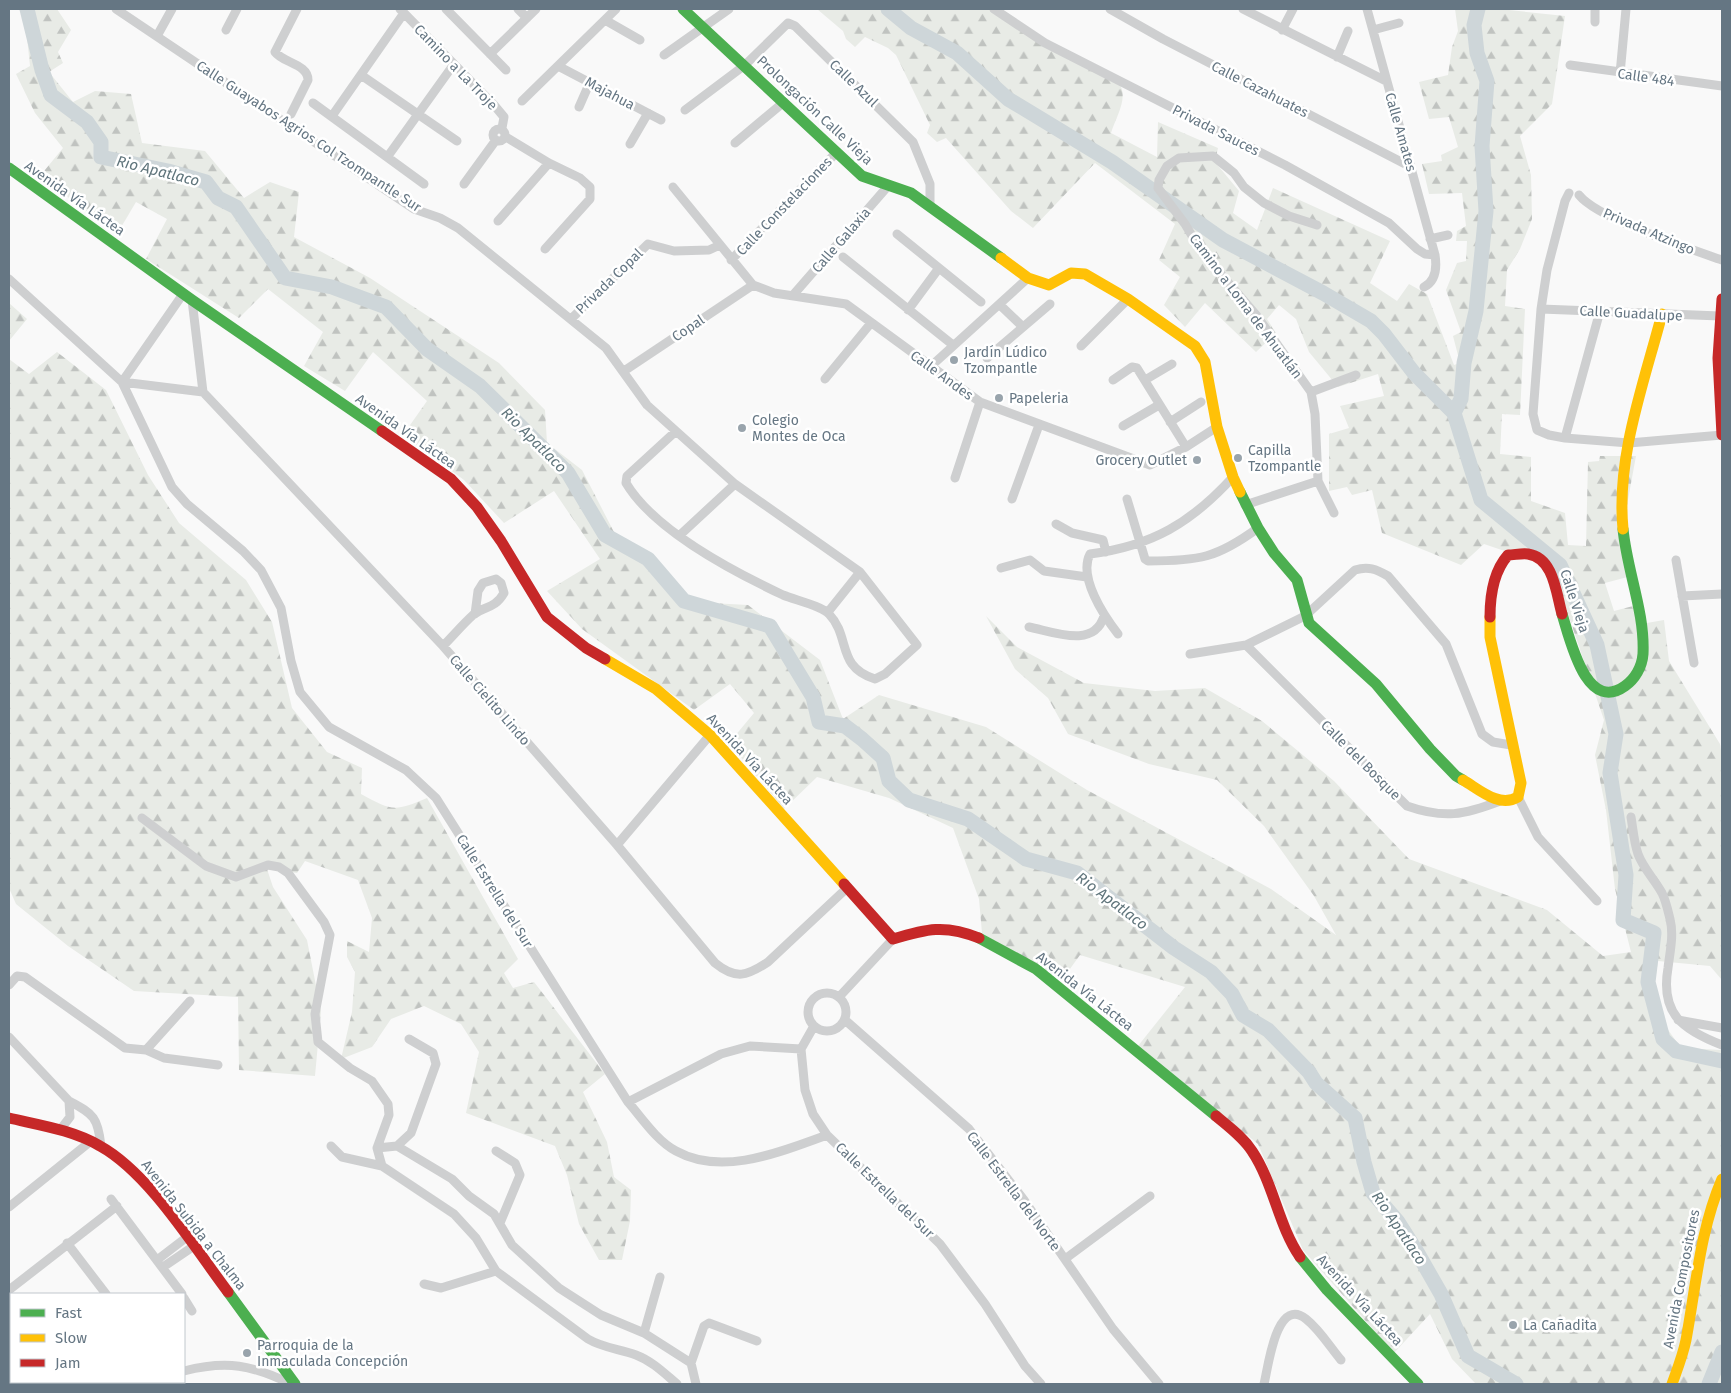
<svg xmlns="http://www.w3.org/2000/svg" width="1731" height="1393" font-family="'Fira Sans',sans-serif">
<style>
.forest{fill:url(#forest-firs)}
.lines{fill:none;stroke-linecap:round;stroke-linejoin:round}
.river{stroke:#ced6d9;stroke-width:15}
.street{stroke:#cecfd0;stroke-width:9}
.fast{stroke:#4caf50;stroke-width:11}
.slow{stroke:#ffc107;stroke-width:11}
.jam{stroke:#c62828;stroke-width:11}
.poi-dot{fill:#99a4ac;stroke:#fff;stroke-width:2}
.labels{text-anchor:middle;stroke-width:5;stroke-linejoin:round;paint-order:stroke}
.street-label{font-size:14px;fill:#657683;stroke:#fff}
.poi-label{font-size:14px;fill:#657683;stroke:#fff;text-anchor:start}
.water-label{font-size:15px;font-style:italic;fill:#60757c;stroke:#fff}
</style>
<defs>
<pattern id="forest-firs" width="22" height="20" patternUnits="userSpaceOnUse" patternTransform="scale(1.25)"><rect width="22" height="20" fill="#e8ebe6"/><path d="M5 1l3.5 6h-7zM16 11l3.5 6h-7z" fill="#c0c3c0"/></pattern>
</defs>
<rect width="100%" height="100%" fill="#f9f9f9"/>
<path class="forest" d="M24 9H57L71 30 58 52 63 63 49 72 73 102 95 91 131 94 142 143 205 151 244 198 270 182 299 192 294 237 370 278 499 363 545 410 547 443 582 470 615 534 660 563 693 602 748 605 820 660 843 719 879 695 986 727 1087 790 1271 889 1336 935 1314 896 1264 826 1217 780 1149 764 1068 734 1048 698 1015 669 986 616 1017 647 1084 683 1155 691 1205 688 1262 721 1334 781 1409 859 1547 910 1603 956 1631 952 1615 889 1606 810 1595 755 1604 720 1552 567 1484 544 1461 565 1382 533 1372 490 1352 495 1347 487 1329 491V434L1349 428 1340 406 1384 396 1378 374 1338 387 1309 352 1296 319 1279 305 1267 319 1276 333 1256 352 1205 303 1185 327 1164 305 1180 277 1159 260 1175 224 1095 163 1033 228 1011 211 946 138 937 142 927 133 930 125 896 55 888 48 865 37 855 47 846 39 843 31 817 9H993L1119 83C1129 98 1116 117 1111 133L1157 157 1158 122 1218 148 1215 162 1239 191 1233 213 1257 230 1273 188 1390 241 1370 283 1397 301 1409 284 1427 294 1454 365 1460 363 1453 336 1461 332 1446 290 1457 263 1466 261 1467 241H1456L1457 231 1466 226 1462 193 1429 194 1422 164 1442 161 1441 155 1458 147 1449 117 1429 119 1419 82 1448 75 1452 47 1458 31 1455 9H1499L1565 16 1552 104 1520 136 1531 175 1532 219 1520 249 1507 270 1505 306 1525 309 1520 415 1502 414 1500 454 1531 457V501L1565 513 1568 545 1586 546 1588 462 1599 461 1600 456H1636L1625 516 1635 575 1605 583 1614 611 1637 605 1641 624 1664 620 1669 661 1720 744 1722 757V980L1710 966 1658 961 1651 1006 1681 1048 1722 1050V1384H1476L1452 1359 1430 1314 1394 1353 1303 1250 1258 1144 1138 1046 1185 987 1080 955 1062 980 982 933 979 899 953 828 889 798 817 777 784 809 729 743 754 713 730 684 694 710 582 629 547 591 600 559 554 491 504 523 464 480 403 435 427 401 373 352 345 391 304 366 323 332 268 289 239 318 146 259 167 219 136 202 117 234 40 176 63 148 35 113 16 74 30 66Z
M9 303 27 319 9 341Z
M57 352 106 390 148 475 179 523 246 580 272 622 292 708 327 752 362 768 361 794C392 811 394 812 427 798L518 959 504 973 513 988 534 982 605 1074 583 1092 607 1142 614 1177 631 1190 630 1221 622 1260H599L579 1224 567 1175 555 1146 466 1113 479 1052 461 1024 424 1006 391 1019 372 1047 341 1059 352 1012 355 972 347 957V941L369 952 372 918 358 880 305 861 297 873 267 869 273 887 307 940 321 1011 315 1076 239 1070 238 997 134 991 68 946 16 904 9 888V359L29 374Z"/>
<g class="lines">
<path class="river" d="M27 9 42 70 51 95 87 122 101 142V157L168 171 206 182 218 198 236 207 285 278 332 287 386 307 427 349 480 386 568 473 605 535 648 559 684 601 770 626 813 697 819 722 845 726 862 739 883 758 889 781 909 800 968 819 1026 859 1077 873 1174 948 1211 972 1232 994 1243 1015 1268 1030 1309 1072 1316 1083 1355 1118 1364 1162 1373 1193 1398 1222 1417 1252 1441 1294 1468 1356 1516 1384
M888 9 911 28 957 53 1008 99 1112 162 1223 240 1323 293 1371 321 1384 334 1414 373 1454 413 1461 399 1464 363 1476 311 1486 211 1482 146 1487 81 1477 53 1474 25 1478 9
M1454 413 1481 500 1560 565 1597 645 1616 734 1610 773 1626 875 1623 920 1654 933 1648 982 1663 1039 1676 1051 1722 1061
M1709 1384 1722 1352"/>
<path class="street" d="M116 9 414 209 440 218 458 228 606 348 647 405 735 484 860 572 917 645 885 674 875 679C836 667 851 637 829 614 822 606 795 600 783 595 734 572 654 530 626 483L627 476 675 432
M400 9 494 105 504 117 502 128
M446 9 506 70
M518 9 527 18
M994 9 1045 43 1285 165 1389 223 1417 249 1425 254 1435 255
M1110 9 1163 39 1411 167
M1243 9 1386 81
M1367 9 1435 255C1437 268 1436 281 1424 287
M605 20 640 40
M1595 22V9
M226 30 237 9
M1282 30 1293 9
M1373 30 1399 23
M157 36 172 9
M490 54 536 9
M664 55 729 9
M1337 57 1348 31
M1570 65 1722 86
M558 66 661 120
M1620 74 1626 9
M361 75 457 141
M522 101 616 9
M313 103 424 184
M579 107 590 82
M685 110 745 65 788 23 795 26 913 142 930 184V206
M291 114 308 80C308 64 283 63 275 52L297 9
M332 116 404 13
M493 135a6 6 0 1 1 12 0a6 6 0 1 1-12 0Z
M506 137 549 163 580 178 590 187V199L545 249
M735 143 784 102
M630 144 648 113
M388 156 454 64
M464 184 496 140
M673 187 753 285
M1569 193 1565 201 1547 270 1541 309 1533 414 1537 430 1549 435 1565 438 1629 443 1722 435
M1579 195C1598 219 1691 249 1722 260
M498 221 549 163
M1317 225 1289 216 1264 203 1244 187 1234 173 1213 156 1179 158 1167 166 1159 180 1158 188 1185 224 1201 251 1257 316 1311 392 1315 414 1318 481 1334 513
M897 234 981 302
M1430 239 1448 235
M843 257 953 345
M731 260 837 152
M9 279 122 382 172 487 187 504 243 551 261 570 281 608 291 661 300 692 329 727 406 770 436 798 628 1102C642 1118 656 1140 676 1151 723 1177 782 1151 827 1135
M753 285 774 293 846 304 980 402 1150 465 1186 447 1217 427
M183 294 122 382 203 392
M794 294 888 186
M192 300 203 392 443 646 617 845 715 963C736 980 747 976 768 962L847 888
M1000 305 1022 326
M1541 309 1720 316
M908 310 939 268
M571 319 648 244 674 251 709 250 720 245
M1081 346 1128 299
M987 358 1050 304
M930 367 1028 278
M624 371 753 285
M825 379 871 323
M1113 380 1132 367 1137 368 1186 447
M1145 380 1172 364
M1311 392 1356 375
M1170 422 1201 402
M1123 426 1159 405
M1565 438 1600 311
M955 478 980 402
M1012 499 1039 425
M1127 499 1145 559 1148 561C1199 561 1217 558 1258 528
M1245 505 1318 481
M1056 524 1072 533 1103 540 1106 552
M680 535 735 484
M1676 560 1694 663
M1001 568 1030 560 1044 571 1087 577
M1682 596 1722 594
M828 612 860 572
M1029 627C1054 632 1094 649 1104 616
M1118 634C1104 616 1078 577 1090 554 1152 546 1191 523 1233 477
M1246 645 1407 806C1444 819 1464 815 1500 801
M443 646C453 636 462 625 473 615 485 605 494 610 504 593L501 583 496 579 483 583 478 591 475 614
M1190 654 1246 645 1305 616 1355 570C1368 566 1376 569 1388 576L1446 644 1482 734 1493 742 1511 745
M1518 797 1538 837 1597 901
M1631 817C1633 829 1634 842 1638 854 1643 868 1655 880 1662 893 1666 901 1668 911 1670 919 1674 935 1670 951 1668 968 1660 1014 1683 1030 1722 1045
M142 818 206 866 236 877 268 865 279 867 288 873 324 922 330 935 315 1014 318 1042 350 1068 372 1081 388 1104 389 1115 377 1148
M617 845 710 735
M9 985 17 976 25 977 125 1048 146 1050 190 1001
M808 1012a19 19 0 1 1 38 0a19 19 0 1 1-38 0Z
M839 997 893 939
M845 1020 969 1129 1024 1200 1113 1329 1159 1384
M1678 1020 1722 1028
M814 1026 801 1049 805 1090 813 1114 827 1135 940 1244 985 1304 1025 1366 1041 1384
M9 1037 69 1101 70 1117 60 1130
M146 1050 164 1058 218 1065
M69 1101C94 1114 98 1118 101 1146
M628 1102 721 1054 750 1046 801 1049
M331 1146 342 1157 382 1166
M397 1146 411 1133 436 1064 433 1053 409 1039
M377 1148 397 1146 452 1179 469 1196 494 1214 512 1245 559 1288 601 1315 644 1333 691 1363 696 1384
M377 1148 382 1166 454 1214 476 1238 496 1271 588 1339C603 1348 620 1349 636 1355 652 1361 664 1373 677 1384
M496 1151 515 1163 520 1175 500 1223
M111 1199 182 1294
M9 1207 91 1141
M67 1243 106 1294
M1065 1259 1150 1196
M157 1260 187 1237
M163 1267 194 1246
M424 1284 441 1288 496 1271
M9 1290 117 1206
M184 1298 192 1311
M644 1333 660 1277
M691 1363 704 1326 709 1323 757 1341
M184 1371C227 1360 252 1365 291 1384
M9 1376 11 1375
M148 1384 155 1382
M1264 1384C1268 1369 1276 1295 1306 1319 1320 1330 1330 1347 1341 1360"/>
<path class="fast" d="M683 9 862 176 911 193 1001 258
M9 168 192 300 382 431
M1240 492 1258 528 1274 553 1297 580 1309 623 1376 684 1430 749 1456 776 1463 780
M1562 614C1570 639 1586 714 1625 686 1635 679 1642 667 1643 654 1645 612 1627 571 1623 529
M979 938 1036 969 1216 1116
M1300 1257 1327 1290 1418 1384
M228 1292 295 1384"/>
<path class="slow" d="M1001 258 1028 278 1049 285 1071 273 1085 274 1128 299 1195 346 1205 362 1217 427 1233 477 1240 492
M1623 529C1616 457 1644 383 1662 314
M605 659 656 689 710 735 844 884
M1463 780C1480 790 1499 808 1518 797L1521 783 1490 637V617
M1672 1384C1677 1370 1683 1355 1686 1340 1696 1286 1700 1230 1722 1179"/>
<path class="jam" d="M1722 299 1718 358 1722 435
M382 431 451 479 477 507 501 541 547 617 586 648 605 659
M1490 617C1490 595 1493 572 1508 555 1514 555 1522 553 1528 554 1554 558 1556 593 1562 614
M844 884 893 939C926 929 945 924 979 938
M1216 1116C1229 1127 1243 1137 1252 1151 1274 1184 1278 1225 1300 1257
M9 1118C39 1125 73 1130 100 1146 149 1173 194 1247 228 1292"/>
</g>
<g class="poi-dot">
<circle cx="954" cy="360" r="5"/>
<circle cx="999" cy="398" r="5"/>
<circle cx="742" cy="428" r="5"/>
<circle cx="1238" cy="458" r="5"/>
<circle cx="1197" cy="460" r="5"/>
<circle cx="1513" cy="1325" r="5"/>
<circle cx="247" cy="1353" r="5"/>
</g>
<g class="labels">
<g class="street-label">
<text transform="translate(456 67) rotate(46)" y="5">Camino a La Troje</text>
<text transform="translate(1646 77) rotate(8)" y="5">Calle 484</text>
<text transform="translate(854 83) rotate(44)" y="5">Calle Azul</text>
<text transform="translate(1260 89) rotate(27)" y="5">Calle Cazahuates</text>
<text transform="translate(610 93) rotate(28)" y="5">Majahua</text>
<text transform="translate(815 110) rotate(43)" y="5">Prolongación Calle Vieja</text>
<text transform="translate(1216 130) rotate(27)" y="5">Privada Sauces</text>
<text transform="translate(1401 132) rotate(74)" y="5">Calle Amates</text>
<text transform="translate(309 136) rotate(33)" y="5">Calle Guayabos Agrios Col Tzompantle Sur</text>
<text transform="translate(75 198) rotate(35)" y="5">Avenida Vía Láctea</text>
<text transform="translate(784 206) rotate(-46)" y="5">Calle Constelaciones</text>
<text transform="translate(1649 231) rotate(23)" y="5">Privada Atzingo</text>
<text transform="translate(841 240) rotate(-49)" y="5">Calle Galaxia</text>
<text transform="translate(609 281) rotate(-44)" y="5">Privada Copal</text>
<text transform="translate(1246 306) rotate(53)" y="5">Camino a Loma de Ahuatlán</text>
<text transform="translate(1631 313) rotate(3)" y="5">Calle Guadalupe</text>
<text transform="translate(688 328) rotate(-34)" y="5">Copal</text>
<text transform="translate(942 375) rotate(36)" y="5">Calle Andes</text>
<text transform="translate(406 431) rotate(35)" y="5">Avenida Vía Láctea</text>
<text transform="translate(1575 601) rotate(72)" y="5">Calle Vieja</text>
<text transform="translate(490 700) rotate(49)" y="5">Calle Cielito Lindo</text>
<text transform="translate(750 759) rotate(47)" y="5">Avenida Vía Láctea</text>
<text transform="translate(1361 760) rotate(45)" y="5">Calle del Bosque</text>
<text transform="translate(495 891) rotate(58)" y="5">Calle Estrella del Sur</text>
<text transform="translate(1085 991) rotate(38)" y="5">Avenida Vía Láctea</text>
<text transform="translate(885 1190) rotate(44)" y="5">Calle Estrella del Sur</text>
<text transform="translate(1014 1191) rotate(53)" y="5">Calle Estrella del Norte</text>
<text transform="translate(194 1225) rotate(52)" y="5">Avenida Subida a Chalma</text>
<text transform="translate(1681 1279) rotate(-79)" y="5">Avenida Compositores</text>
<text transform="translate(1360 1300) rotate(47)" y="5">Avenida Vía Láctea</text>
</g>
<g class="poi-label">
<text x="964" y="357">Jardín Lúdico<tspan x="964" dy="16">Tzompantle</tspan></text>
<text x="1009" y="403">Papeleria</text>
<text x="752" y="425">Colegio<tspan x="752" dy="16">Montes de Oca</tspan></text>
<text x="1248" y="455">Capilla<tspan x="1248" dy="16">Tzompantle</tspan></text>
<text x="1187" y="465" text-anchor="end">Grocery Outlet</text>
<text x="1523" y="1330">La Cañadita</text>
<text x="257" y="1350">Parroquia de la<tspan x="257" dy="16">Inmaculada Concepción</tspan></text>
</g>
<g class="water-label">
<text transform="translate(158 171) rotate(14)" y="5">Rio Apatlaco</text>
<text transform="translate(534 440) rotate(45)" y="5">Rio Apatlaco</text>
<text transform="translate(1112 901) rotate(37)" y="5">Rio Apatlaco</text>
<text transform="translate(1399 1228) rotate(56)" y="5">Rio Apatlaco</text>
</g>
</g>
<rect width="1731" height="1393" fill="none" stroke="#657683" stroke-width="20"/>
<rect x="10" y="1293" width="175" height="90" fill="#ffffff" stroke="#c1c8cd"/>
<rect x="20" y="1309" width="25" height="8" fill="#4caf50" stroke="#c1c8cd"/>
<text x="55" y="1318" font-size="15" fill="#657683">Fast</text>
<rect x="20" y="1334" width="25" height="8" fill="#ffc107" stroke="#c1c8cd"/>
<text x="55" y="1343" font-size="15" fill="#657683">Slow</text>
<rect x="20" y="1359" width="25" height="8" fill="#c62828" stroke="#c1c8cd"/>
<text x="55" y="1368" font-size="15" fill="#657683">Jam</text>
</svg>
